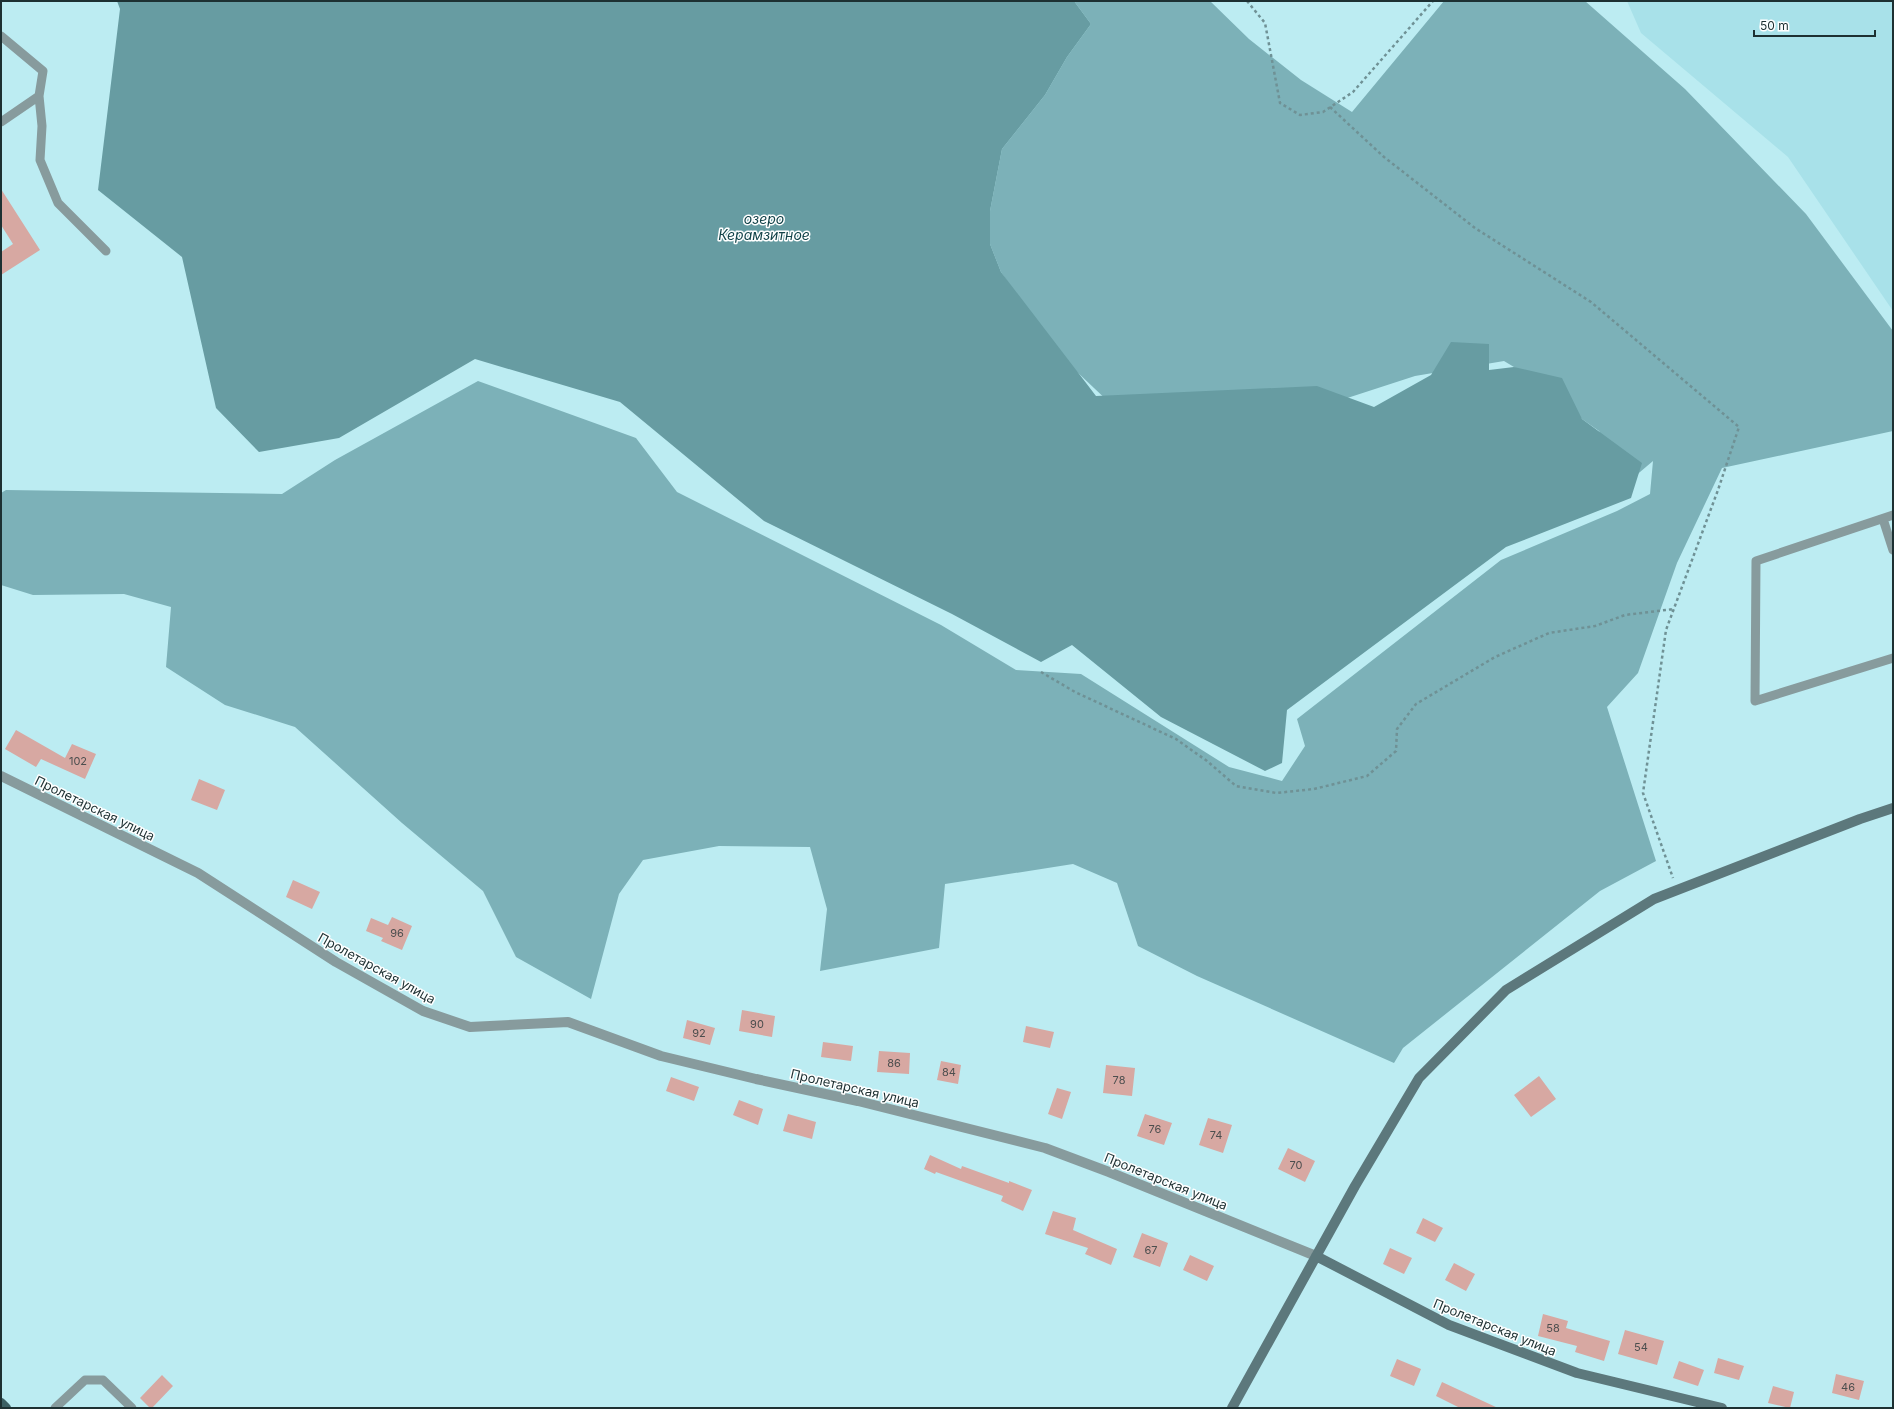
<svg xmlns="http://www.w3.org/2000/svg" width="1894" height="1409" font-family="Inter,sans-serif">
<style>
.built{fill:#a8e1e9}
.forest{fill:#7cb1b8}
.water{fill:#679ca2}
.building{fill:#d7a8a2}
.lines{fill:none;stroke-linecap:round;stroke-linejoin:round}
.path{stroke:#6f9195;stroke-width:2.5;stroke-dasharray:3 3;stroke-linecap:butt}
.lane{stroke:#879b9d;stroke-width:9}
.street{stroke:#879b9d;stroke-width:10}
.secondary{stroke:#5c787c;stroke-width:10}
.primary{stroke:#3c6064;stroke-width:10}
.labels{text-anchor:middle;stroke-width:3;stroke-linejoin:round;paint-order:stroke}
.number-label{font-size:11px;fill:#4c4e4e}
.street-label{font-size:13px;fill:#1d3032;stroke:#fff}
.water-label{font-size:14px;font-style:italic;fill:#124349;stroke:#fff}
</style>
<rect width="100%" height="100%" fill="#bcecf2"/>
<path class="built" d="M1627 1H1893V311L1788 157 1641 33Z"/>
<path class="forest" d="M1074 1H1210L1249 39 1301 80 1352 112 1444 1H1585L1685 89 1806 214 1893 331V431L1722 468 1677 563 1638 673 1607 707 1656 861 1600 891 1403 1048 1394 1063 1197 976 1138 946 1117 883 1073 864 945 884 939 948 820 971 827 909 810 847 719 846 643 860 619 894 591 999 516 957 483 891 402 823 295 727 225 705 166 667 171 607 124 594 33 595 1 585V493L6 490 282 494 335 460 478 381 636 438 677 492 941 625 1016 670 1081 674 1229 767 1282 781 1305 746 1297 719 1501 560 1617 511 1650 494 1653 461 1627 483 1599 431 1582 419 1555 392 1504 361 1415 376 1295 415 1113 406 1056 352 1001 272 990 244V211L1002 149 1045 95 1067 57 1091 24Z"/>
<path class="water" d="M117 1H1074L1091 24 1067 57 1045 95 1002 149 990 211V244L1001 272 1096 396 1317 386 1374 407 1431 375 1451 342 1489 344V370L1514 367 1562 378 1582 419 1642 463 1631 498 1506 547 1287 710 1282 763 1265 771 1161 717 1072 645 1041 662 952 614 764 521 620 402 475 359 339 438 259 452 216 408 182 257 98 190 120 9Z"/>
<path class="building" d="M1 189 40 250 1 275V252L13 244 1 225Z
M16 730 65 758 72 744 96 754 85 779 41 759 36 767 5 749Z
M199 779 225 790 217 810 191 800Z
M293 880 320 892 312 909 286 897Z
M392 917 412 926 402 950 381 941 383 938 366 931 371 918 388 925Z
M742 1010 775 1016 772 1037 739 1031Z
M687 1020 715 1028 710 1045 683 1038Z
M1026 1026 1054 1032 1050 1048 1023 1042Z
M823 1042 853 1046 851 1061 821 1057Z
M879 1051 910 1053 909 1074 877 1072Z
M941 1061 961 1065 958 1084 937 1080Z
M1106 1065 1135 1068 1132 1096 1103 1093Z
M1539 1076 1556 1099 1531 1117 1514 1095Z
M671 1077 699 1087 694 1101 666 1091Z
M1057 1088 1071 1092 1062 1119 1048 1114Z
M739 1100 763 1109 758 1125 733 1115Z
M788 1114 816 1122 812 1139 783 1131Z
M1145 1114 1172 1123 1164 1145 1137 1136Z
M1208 1118 1232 1125 1223 1153 1199 1145Z
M1288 1148 1315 1161 1305 1182 1278 1169Z
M930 1155 961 1169 962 1166 1009 1183V1181L1032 1190 1023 1211 1001 1201 1003 1196 936 1172 935 1174 924 1169Z
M1053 1211 1076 1218 1073 1230 1117 1249 1111 1265 1085 1254 1088 1248 1045 1234Z
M1423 1218 1443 1228 1435 1242 1416 1233Z
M1142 1233 1168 1243 1160 1267 1133 1257Z
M1390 1248 1412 1258 1404 1274 1383 1264Z
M1190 1255 1214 1266 1207 1281 1183 1270Z
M1454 1263 1475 1274 1466 1291 1445 1280Z
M1543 1314 1568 1321 1566 1328 1610 1341 1604 1361 1575 1352 1577 1346 1538 1336Z
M1625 1330 1664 1341 1657 1365 1618 1354Z
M1718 1358 1744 1366 1739 1380 1714 1373Z
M1397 1359 1421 1369 1414 1386 1390 1376Z
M1679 1361 1704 1370 1698 1386 1673 1378Z
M1836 1374 1864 1381 1859 1400 1832 1393Z
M162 1375 173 1386 152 1408H150L140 1398Z
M1442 1382 1498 1408H1460L1436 1396Z
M1773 1386 1794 1392 1790 1408 1768 1403Z"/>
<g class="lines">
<path class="path" d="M1247 1 1265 23 1280 103 1300 115 1323 112 1353 92 1433 1
M1330 107 1384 157 1475 228 1591 302 1739 427 1718 490 1666 630 1643 793 1673 878
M1041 672 1075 692 1176 739 1207 761 1236 786 1276 793 1314 789 1367 776 1396 751 1397 729 1416 704 1495 657 1549 633 1595 626 1625 615 1674 609"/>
<path class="lane" d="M1 36 43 71 39 96 1 122
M39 96 42 126 40 160 58 203 106 251
M1893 515 1756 561 1755 701 1893 658
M1883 519 1893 550
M55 1408 85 1380H103L132 1408"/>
<path class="street" d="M1 776 198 873 336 962 423 1011 470 1027 568 1022 661 1056 756 1079 858 1101 1045 1148 1109 1172 1316 1256"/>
<path class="secondary" d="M1316 1256 1449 1325 1577 1373 1722 1408
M1232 1408 1355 1186 1419 1078 1506 990 1654 899 1860 819 1893 808"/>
<path class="primary" d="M1 1403 6 1408"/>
</g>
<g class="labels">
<g class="number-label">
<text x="78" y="765">102</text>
<text x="397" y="937">96</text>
<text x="757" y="1028">90</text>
<text x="699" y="1037">92</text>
<text x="894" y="1067">86</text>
<text x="949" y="1076">84</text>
<text x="1119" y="1084">78</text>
<text x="1155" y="1133">76</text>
<text x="1216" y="1139">74</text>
<text x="1296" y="1169">70</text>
<text x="1151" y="1254">67</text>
<text x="1553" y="1332">58</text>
<text x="1641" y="1351">54</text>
<text x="1848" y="1391">46</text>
</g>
<g class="street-label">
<text transform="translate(95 808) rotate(26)" y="5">Пролетарская улица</text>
<text transform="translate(377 968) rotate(29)" y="5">Пролетарская улица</text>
<text transform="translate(855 1088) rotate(13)" y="5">Пролетарская улица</text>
<text transform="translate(1166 1181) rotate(22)" y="5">Пролетарская улица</text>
<text transform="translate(1495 1327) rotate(22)" y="5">Пролетарская улица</text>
</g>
<g class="water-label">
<text x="764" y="224">озеро<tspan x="764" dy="16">Керамзитное</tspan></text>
</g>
</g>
<rect width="1894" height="1409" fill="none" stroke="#1d3032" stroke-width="4"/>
<path d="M1754 30v6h121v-6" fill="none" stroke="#1d3032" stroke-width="2"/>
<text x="1760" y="30" font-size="12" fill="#1d3032" stroke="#ffffff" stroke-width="3" paint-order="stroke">50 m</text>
</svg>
